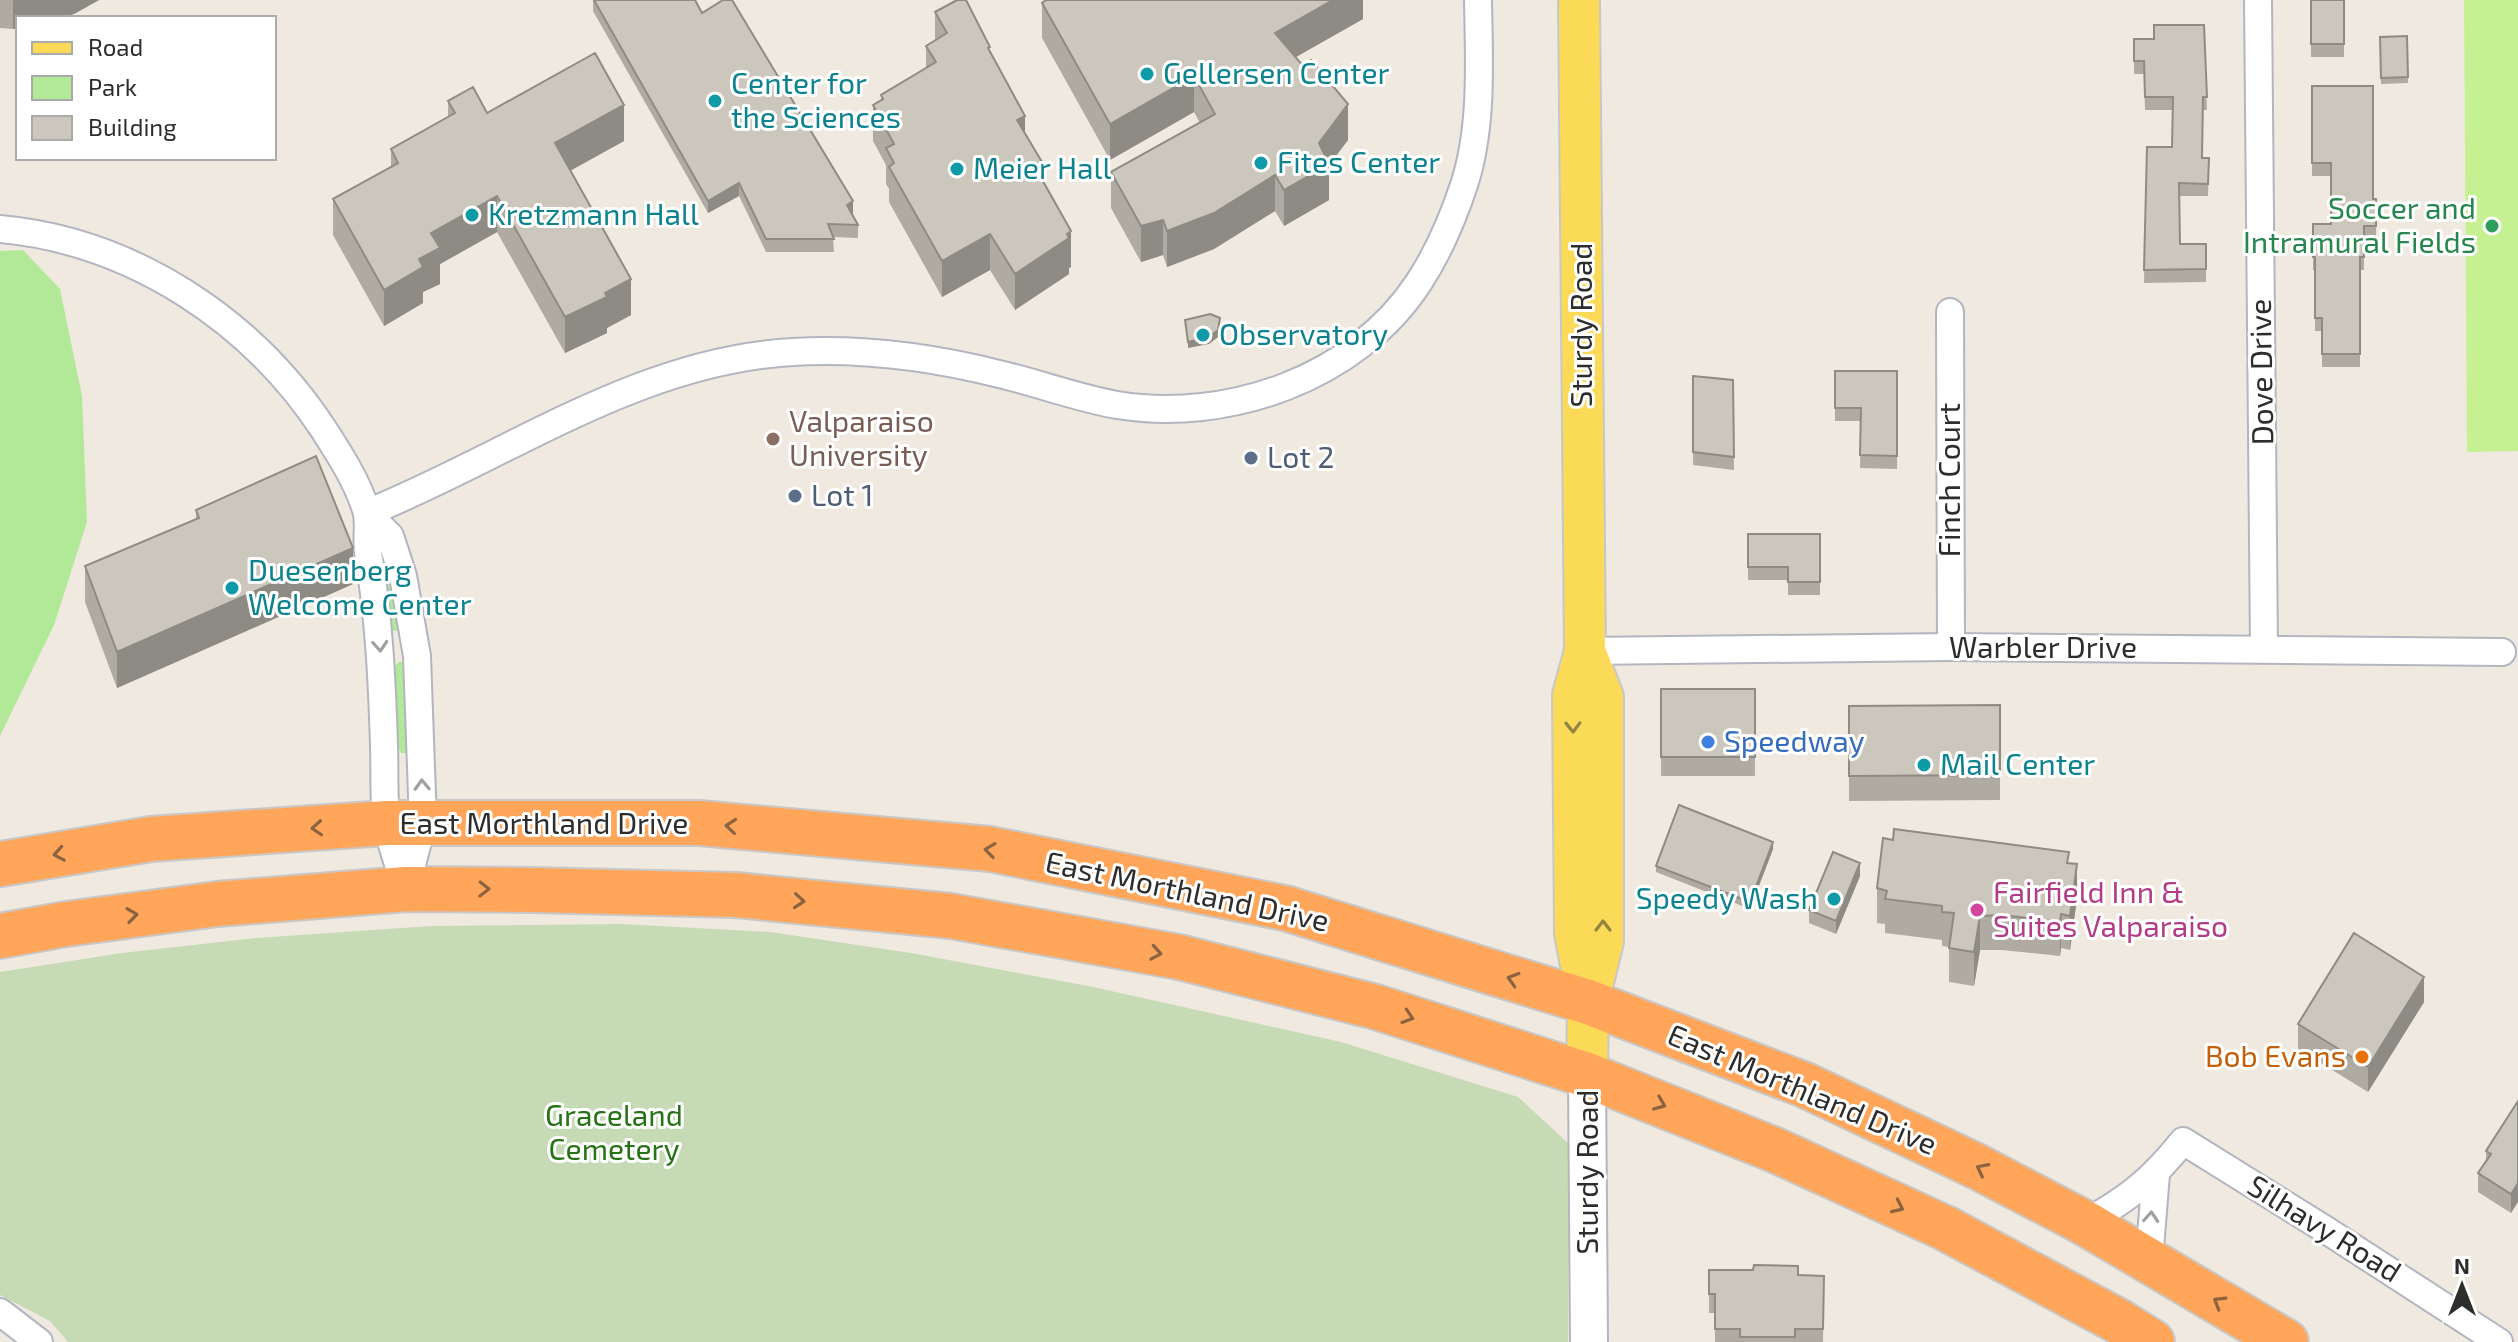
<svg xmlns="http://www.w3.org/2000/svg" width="2518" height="1342" font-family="'Exo 2',sans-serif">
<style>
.green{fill:#b1e998}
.cemetery{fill:#c6dab5}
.pitch{fill:#c6f193}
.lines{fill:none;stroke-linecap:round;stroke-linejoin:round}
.street-casing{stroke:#b3b5c1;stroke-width:30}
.secondary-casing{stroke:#b3b5c1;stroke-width:40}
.primary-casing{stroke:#c8c8c8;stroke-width:44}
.highway-casing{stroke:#c8c8c8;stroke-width:48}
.street{stroke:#fff;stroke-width:26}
.secondary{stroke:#fff;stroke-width:36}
.primary{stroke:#fbda58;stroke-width:40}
.highway{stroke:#ffa65a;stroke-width:44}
.wall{fill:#afaba3}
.shaded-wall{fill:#8e8b84}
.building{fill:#cbc7bd;stroke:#8e8b84;stroke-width:2}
.oneway{stroke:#a0a0a0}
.oneway2{stroke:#948442}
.oneway3{stroke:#8c6341}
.culture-dot{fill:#0f9aa8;stroke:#fff;stroke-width:3}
.leisure-dot{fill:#2e9e5b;stroke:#fff;stroke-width:3}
.education-dot{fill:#8d6e63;stroke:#fff;stroke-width:3}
.service-dot{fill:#5c6f8a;stroke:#fff;stroke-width:3}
.shop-dot{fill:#3f7fe0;stroke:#fff;stroke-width:3}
.hotel-dot{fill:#d1479c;stroke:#fff;stroke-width:3}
.food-dot{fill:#e8710a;stroke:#fff;stroke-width:3}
.labels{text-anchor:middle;stroke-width:6;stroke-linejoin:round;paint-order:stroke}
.culture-label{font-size:30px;fill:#0d838f;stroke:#fff;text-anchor:start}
.leisure-label{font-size:30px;fill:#27864d;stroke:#fff;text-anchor:end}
.street-label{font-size:30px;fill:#2d2d2d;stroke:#fff}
.education-label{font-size:30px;fill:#785e54;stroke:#fff;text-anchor:start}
.service-label{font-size:30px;fill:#4e5e75;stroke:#fff;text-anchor:start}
.shop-label{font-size:30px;fill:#366cbe;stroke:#fff;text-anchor:start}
.hotel-label{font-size:30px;fill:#b23c85;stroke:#fff;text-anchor:start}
.food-label{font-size:30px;fill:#c56008;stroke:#fff;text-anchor:end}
.park-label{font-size:30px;fill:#267215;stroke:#fff}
</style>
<rect width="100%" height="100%" fill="#efe9df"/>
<path class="green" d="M23 250 60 289 82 396 87 522 54 625 0 736V251Z
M376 537 396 588 400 630 395 631 389 628Z
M399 662H405L409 753H401L398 747 395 666Z"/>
<path class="cemetery" d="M622 924 770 932 911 953 1093 987 1341 1042 1518 1097 1569 1144 1568 1342H68L50 1321 0 1295V972L122 953 257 938 431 926Z"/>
<path class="pitch" d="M2464 0H2518V451L2467 452Z"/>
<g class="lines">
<defs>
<path id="street" d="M2258 0 2264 649
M0 229C132 241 252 320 324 430 340 455 357 481 366 510 370 523 366 539 368 552 379 617 382 681 384 746 385 771 383 800 387 824 391 846 400 868 406 889
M1950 312 1951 647
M367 513C506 457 638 360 793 352 863 348 931 357 999 374 1038 383 1077 398 1117 405 1227 423 1356 379 1419 282 1438 253 1453 218 1464 185 1483 127 1479 60 1478 0
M367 513 390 536 403 576 417 656 423 823 406 887
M1585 651 1951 647 2502 652
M2085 1223C2129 1198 2151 1181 2183 1141L2326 1230 2499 1342
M2149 1260 2156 1174
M0 1312 39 1342"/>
<path id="secondary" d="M1587 1075 1589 1342"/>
<path id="primary" d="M1579 0 1585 651 1573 695 1575 933 1588 1002 1587 1075
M1585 651 1603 697V941L1592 986"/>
<path id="highway" d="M0 864 151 839 387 823H699L990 849 1285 908 1588 1002 1805 1085 1976 1166 2085 1223 2286 1342
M0 936 66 924 217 904 406 889 533 890 736 895 951 916 1179 957 1376 1007 1587 1075 1775 1150 1945 1228 2118 1321 2152 1342"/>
</defs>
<use href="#street" class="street-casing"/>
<use href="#secondary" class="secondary-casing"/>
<use href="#primary" class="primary-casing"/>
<use href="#highway" class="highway-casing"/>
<use href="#street" class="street"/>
<use href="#secondary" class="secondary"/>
<use href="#primary" class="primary"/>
<use href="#highway" class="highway"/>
</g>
<path class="wall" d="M0 0H99L74 14 58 18H18V28L13 29 0 28Z
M593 0H695L702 13 853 214 852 215 858 225V238L833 237 834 252H766L739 196 708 213 593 11Z
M1363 0V19L1295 57 1348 140 1329 165V200L1284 226 1275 211 1214 249 1167 267 1163 255 1141 262 1111 208V172L1200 123 1194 112 1110 160 1042 38V3Z
M2311 0H2344V57H2311Z
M935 12 990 52 1025 134 1071 267 1069 268V274L1015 310 990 270 942 297 889 202V189L886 184V165L873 141V105L881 100V95L926 68V46L935 41Z
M2204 25 2207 110H2203L2202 158H2209L2208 196H2179L2180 244H2206V282L2144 283 2147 147H2172L2173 110H2145L2144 74H2134V39H2154Z
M2407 36 2408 83 2381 84 2380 37Z
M2312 86 2373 199H2376V239H2364V270H2360V367H2322V331H2315V270H2313V224H2331V176H2312Z
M448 101 487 113 624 141 570 171 631 315 607 328V333L565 353 497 232 440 264V284L423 292V303L384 326 333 235V199L391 167V149L448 117Z
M1835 371H1897V469L1860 468 1861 421H1835Z
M1693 376 1733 380 1734 470 1693 465Z
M196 510 353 584 117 688 85 602V566L196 520Z
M1748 534H1820V595H1788V580H1748Z
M1661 689H1755V776H1661Z
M2000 705V800L1849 801V706Z
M1773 849 1750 909 1656 872V866Z
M2069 863 2077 898 2070 950 2061 948 2060 956 2002 950H1980L1974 986 1949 982V947L1942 946V940L1885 933V924L1877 923V888Z
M1860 876 1836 934 1809 923V910Z
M2424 1002 2368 1092 2298 1049V1024Z
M2518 1101 2511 1213 2478 1192V1173L2486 1162V1151Z
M1709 1270 1824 1276 1823 1342H1715V1313H1709Z"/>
<path class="shaded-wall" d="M13 0H99L74 14 58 18H18V28L13 29Z
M1333 0H1363V19L1275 69V33Z
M1194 76V112L1110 160V124Z
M1348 104V140L1329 165V200L1284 226V190Z
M624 105V141L555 179V143Z
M1025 116V152L1017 120Z
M1042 162V198L1035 167Z
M1275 175V211L1214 249 1167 267V231Z
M739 183V196L708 213V201Z
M497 196V232L440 264V284L423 292V303L384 326V290L419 259 431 233Z
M853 201V214L847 218V205Z
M1163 220V255L1141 262V226Z
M1071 231V267L1069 268V274L1015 310V274Z
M990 234V270L942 297V261Z
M631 279V315L607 328V333L565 353V317Z
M1220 318 1218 337 1209 344 1188 348V342Z
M353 548V584L117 688V652Z
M1773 842V849L1750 909V902Z
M1860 863V876L1836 934V921Z
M2077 864V898L2070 950V916Z
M2061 914V948L2060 956V922Z
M1980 916V950L1974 986V952Z
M2424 977V1002L2368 1092V1067Z
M2518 1183V1202L2511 1213V1194Z"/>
<path class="building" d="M594 0H695L702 13 723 0H732L853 201 847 205 858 225 828 224 834 239H766L739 183 708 201Z
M957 0H966L990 47 988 48 1025 116 1017 120 1042 162 1035 167 1071 231 1067 234 1069 238 1015 274 990 234 942 261 889 167 894 163 886 148 894 144 873 105 883 99 881 95 936 62 926 46 947 33 935 12Z
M1046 0H1333L1275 33 1303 66 1311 60 1348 104 1319 143 1329 164 1284 190 1275 175 1214 213 1167 231 1163 220 1141 226 1111 172 1215 114 1194 76 1110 124 1042 3Z
M2311 0H2344V44H2311Z
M2154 25H2204L2207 97H2203L2202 158H2209L2208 184 2179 183 2180 244H2206V269L2144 270 2147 147H2172L2173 97H2145L2144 61H2134V39H2154Z
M2407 36 2408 77 2381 78 2380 37Z
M595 53 624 105 555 143 631 279 605 293 607 297 565 317 497 196 431 233 440 248 419 259 423 267 384 290 333 199 398 163 391 149 455 113 448 101 473 87 487 113Z
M2312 86H2373V199H2376V226H2364V257H2360V354H2322V318H2315V257H2313V224H2331V163H2312Z
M1210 314 1220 318 1218 330 1209 337 1188 342 1185 320Z
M1835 371H1897V456L1860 455 1861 408H1835Z
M1693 376 1733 380 1734 457 1693 452Z
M316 456 353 548 117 652 85 566 199 518 196 510Z
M1748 534H1820V582H1788V567H1748Z
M1661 689H1755V757H1661Z
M2000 705V775L1849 776V706Z
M1679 805 1773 842 1750 902 1656 866Z
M1894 829 2069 852 2067 863 2077 864 2070 916 2061 914 2060 922 2002 915 1980 916 1974 952 1949 948 1954 913 1942 912V906L1885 899 1887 891 1877 888 1883 838 1893 840Z
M1833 852 1860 863 1836 921 1809 910Z
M2354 933 2424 977 2368 1067 2298 1024Z
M2518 1101V1183L2511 1194 2478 1173 2491 1154 2486 1151Z
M1754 1265 1798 1266V1275L1824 1276 1823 1329H1795V1337H1740V1329H1715V1294H1709V1270H1753Z"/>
<defs><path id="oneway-chevron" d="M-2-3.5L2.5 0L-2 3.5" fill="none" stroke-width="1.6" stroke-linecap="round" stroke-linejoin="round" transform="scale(2)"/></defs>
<g class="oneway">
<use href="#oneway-chevron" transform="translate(380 646) rotate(86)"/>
<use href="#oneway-chevron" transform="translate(422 785) rotate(-92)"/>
<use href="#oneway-chevron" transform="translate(2151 1217) rotate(-86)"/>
</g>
<g class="oneway2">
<use href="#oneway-chevron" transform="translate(1573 727) rotate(89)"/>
<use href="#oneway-chevron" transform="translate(1603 926) rotate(-90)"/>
</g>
<g class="oneway3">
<use href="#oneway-chevron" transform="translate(731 826) rotate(-175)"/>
<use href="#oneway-chevron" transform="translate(317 828) rotate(176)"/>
<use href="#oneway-chevron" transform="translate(990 850) rotate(-172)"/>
<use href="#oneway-chevron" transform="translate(59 854) rotate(170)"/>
<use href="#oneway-chevron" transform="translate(484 889) rotate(1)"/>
<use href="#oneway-chevron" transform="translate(799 901) rotate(5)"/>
<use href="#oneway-chevron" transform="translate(132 915) rotate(-8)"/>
<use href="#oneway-chevron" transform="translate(1156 953) rotate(10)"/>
<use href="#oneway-chevron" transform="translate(1513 979) rotate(-163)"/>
<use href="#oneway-chevron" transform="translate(1408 1017) rotate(18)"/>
<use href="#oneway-chevron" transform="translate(1660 1104) rotate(22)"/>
<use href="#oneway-chevron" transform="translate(1982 1169) rotate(-153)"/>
<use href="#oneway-chevron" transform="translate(1898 1207) rotate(25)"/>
<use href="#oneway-chevron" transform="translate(2219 1302) rotate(-149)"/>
</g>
<g class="culture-dot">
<circle cx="1147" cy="74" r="8"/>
<circle cx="715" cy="101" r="8"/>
<circle cx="1261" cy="163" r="8"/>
<circle cx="957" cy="169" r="8"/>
<circle cx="472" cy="215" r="8"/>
<circle cx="1203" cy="335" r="8"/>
<circle cx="232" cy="588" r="8"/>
<circle cx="1924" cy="765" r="8"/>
<circle cx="1834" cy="899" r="8"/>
</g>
<circle class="leisure-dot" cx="2492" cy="226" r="8"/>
<circle class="education-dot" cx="773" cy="439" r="8"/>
<g class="service-dot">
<circle cx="1251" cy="458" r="8"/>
<circle cx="795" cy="496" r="8"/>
</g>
<circle class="shop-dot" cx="1708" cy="742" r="8"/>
<circle class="hotel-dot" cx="1977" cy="910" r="8"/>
<circle class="food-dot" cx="2362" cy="1057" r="8"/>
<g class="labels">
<g class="culture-label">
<text x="1163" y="84">Gellersen Center</text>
<text x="731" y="94">Center for<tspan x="731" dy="34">the Sciences</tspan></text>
<text x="1277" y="173">Fites Center</text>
<text x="973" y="179">Meier Hall</text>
<text x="488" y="225">Kretzmann Hall</text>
<text x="1219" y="345">Observatory</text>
<text x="248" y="581">Duesenberg<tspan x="248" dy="34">Welcome Center</tspan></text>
<text x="1940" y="775">Mail Center</text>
<text x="1818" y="909" text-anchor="end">Speedy Wash</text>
</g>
<g class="leisure-label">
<text x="2476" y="219">Soccer and<tspan x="2476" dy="34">Intramural Fields</tspan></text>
</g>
<g class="street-label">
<text transform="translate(1582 325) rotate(-90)" y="10">Sturdy Road</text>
<text transform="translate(2262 372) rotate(-91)" y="10">Dove Drive</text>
<text transform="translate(1950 480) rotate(-90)" y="10">Finch Court</text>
<text x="2043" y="658">Warbler Drive</text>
<text x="544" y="834">East Morthland Drive</text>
<text transform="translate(1187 892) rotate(12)" y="10">East Morthland Drive</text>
<text transform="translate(1802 1090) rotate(23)" y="10">East Morthland Drive</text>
<text transform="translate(1588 1172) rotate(-90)" y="10">Sturdy Road</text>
<text transform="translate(2324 1229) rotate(32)" y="10">Silhavy Road</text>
</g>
<g class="education-label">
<text x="789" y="432">Valparaiso<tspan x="789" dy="34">University</tspan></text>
</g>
<g class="service-label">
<text x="1267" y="468">Lot 2</text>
<text x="811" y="506">Lot 1</text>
</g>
<g class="shop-label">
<text x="1724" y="752">Speedway</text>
</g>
<g class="hotel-label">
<text x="1993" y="903">Fairfield Inn &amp;<tspan x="1993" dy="34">Suites Valparaiso</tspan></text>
</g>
<g class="food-label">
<text x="2346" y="1067">Bob Evans</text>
</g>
<g class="park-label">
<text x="614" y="1126">Graceland<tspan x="614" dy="34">Cemetery</tspan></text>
</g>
</g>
<rect x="16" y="16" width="260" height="144" fill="#ffffff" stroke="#ababab" stroke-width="2"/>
<rect x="32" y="42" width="40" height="12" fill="#fbda58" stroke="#ababab" stroke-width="2"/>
<text x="88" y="56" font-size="24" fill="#2d2d2d">Road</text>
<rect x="32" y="76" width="40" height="24" fill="#b1e998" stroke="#ababab" stroke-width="2"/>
<text x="88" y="96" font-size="24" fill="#2d2d2d">Park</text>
<rect x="32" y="116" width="40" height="24" fill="#cbc7bd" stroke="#ababab" stroke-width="2"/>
<text x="88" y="136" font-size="24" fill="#2d2d2d">Building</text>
<g transform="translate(2462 1286)" stroke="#ffffff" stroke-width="6" paint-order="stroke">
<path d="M0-6L14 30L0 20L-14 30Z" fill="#2d2d2d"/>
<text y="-12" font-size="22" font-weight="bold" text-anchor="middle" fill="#2d2d2d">N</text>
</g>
</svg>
